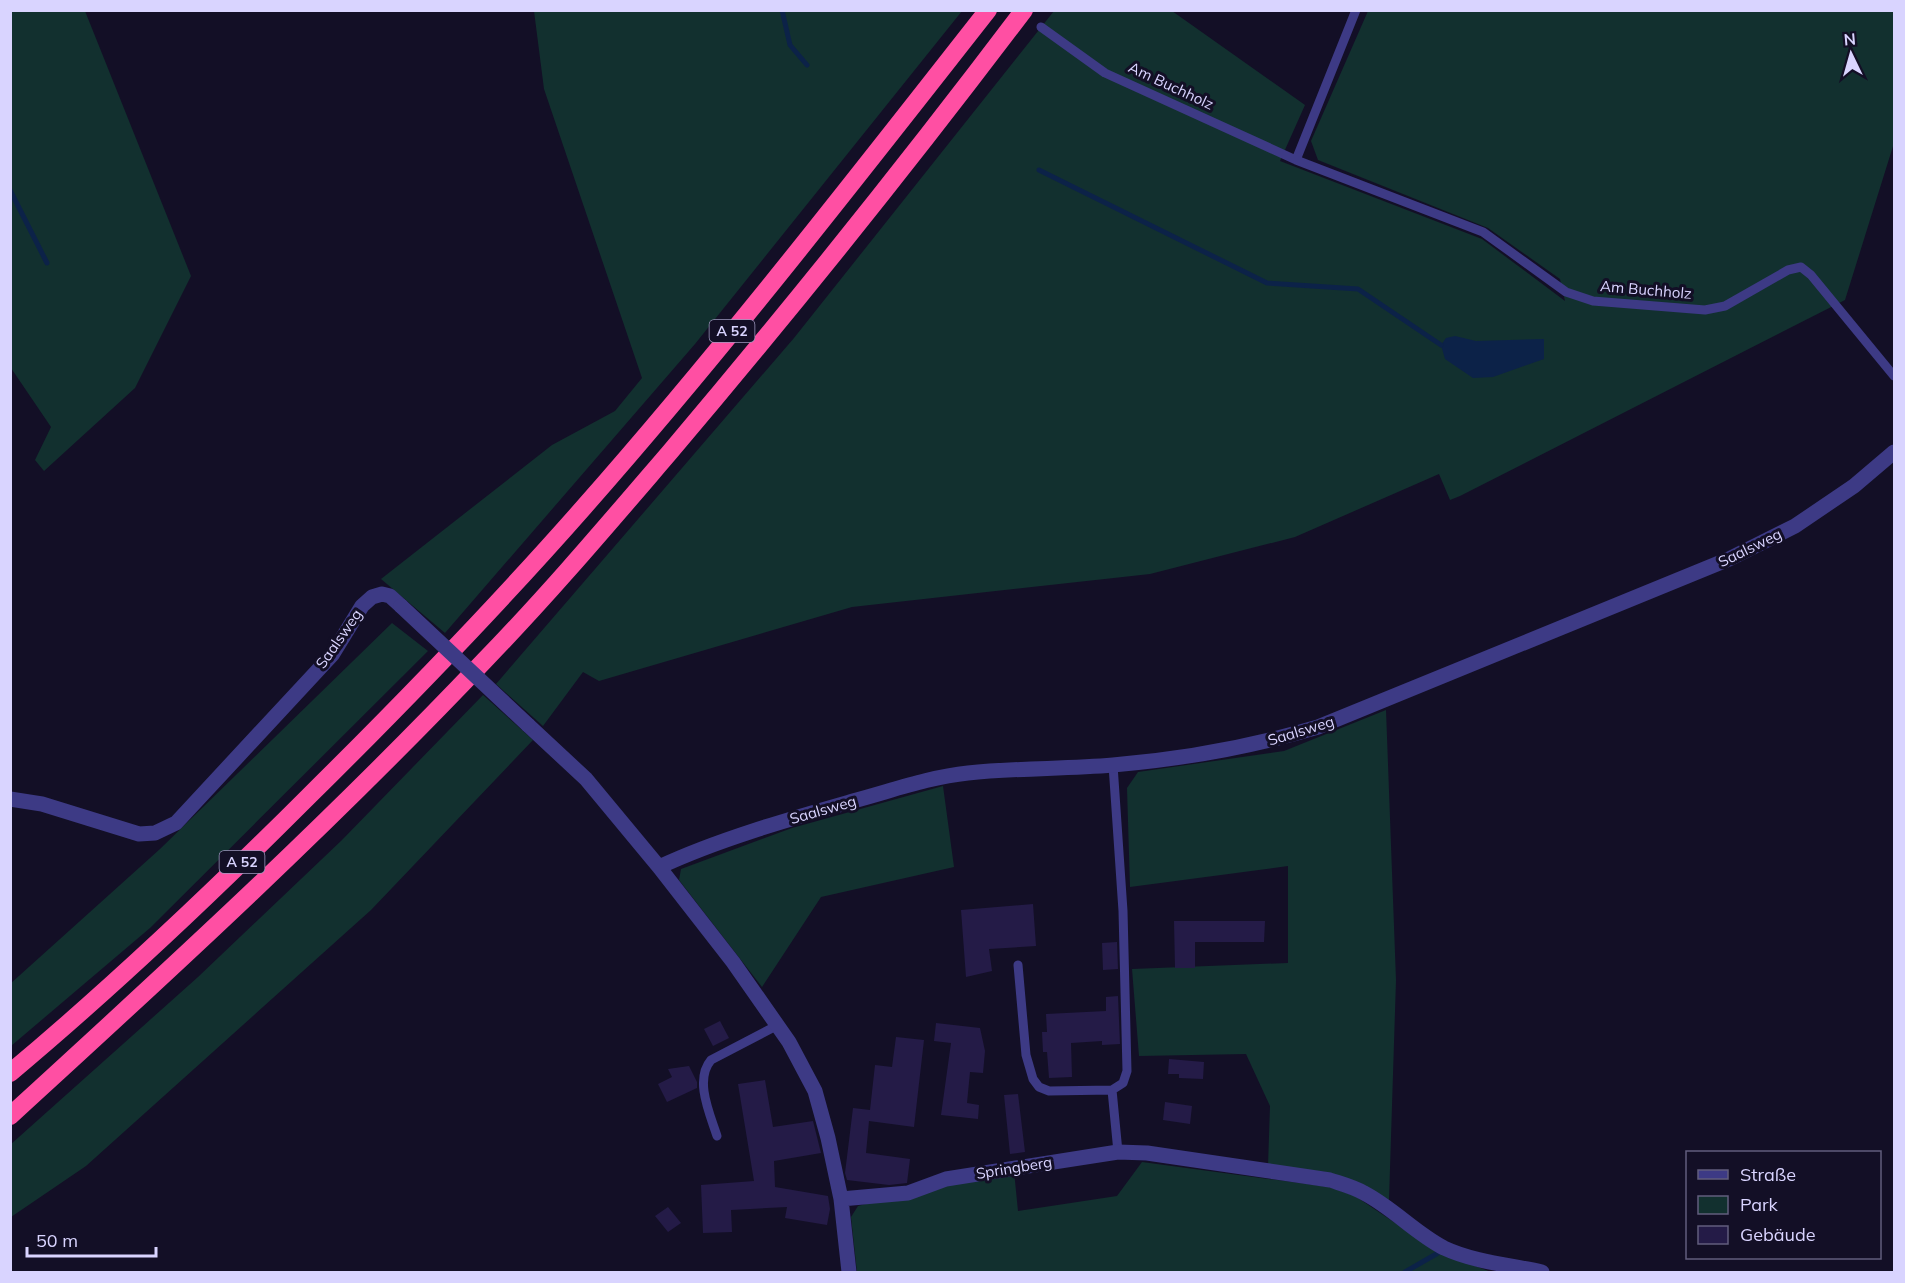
<svg xmlns="http://www.w3.org/2000/svg" width="1905" height="1283" font-family="Mulish,sans-serif">
<style>
.green{fill:#12302f}
.water{fill:#0c2248}
.lines{fill:none;stroke-linecap:round;stroke-linejoin:round}
.stream{stroke:#0c2248;stroke-width:5}
.building{fill:#241b47}
.lane{stroke:#3d3a85;stroke-width:9}
.street{stroke:#3d3a85;stroke-width:15}
.highway{stroke:#ff4fa3;stroke-width:18}
.street-bridge{stroke:#3d3a85;stroke-width:15}
.labels{text-anchor:middle;stroke-width:6;stroke-linejoin:round;paint-order:stroke}
.shield{fill:#130f26;stroke:#9e99be;stroke-width:1.5}
.shield-label{font-size:14px;font-weight:bold;fill:#d9d4ff}
.street-label{font-size:15px;fill:#d9d4ff;stroke:#130f26}
</style>
<rect width="100%" height="100%" fill="#130f26"/>
<path class="green" d="M10 11H85L191 276 135 388 44 471 35 460 51 427 11 368Z
M534 11H962L695 344 445 633 381 579 552 445 615 411 642 378 544 89Z
M1054 11H1172L1305 105 1280 161 1482 239 1565 301 1560 279 1488 228 1318 160 1311 141 1368 11H1894V143L1845 300 1460 496 1450 500 1439 474 1295 537 1150 574 852 607 599 681 583 672 543 726 496 684 794 338Z
M392 623 428 651 150 928 11 1046 10 984 160 849Z
M483 695 533 740 371 910 86 1166 11 1217 10 1145 198 977 342 840Z
M1386 710 1396 980 1389 1200 1358 1182 1326 1172 1268 1166 1270 1106 1246 1054 1139 1056 1132 969 1288 963V866L1130 887 1127 788 1138 772 1284 751Z
M943 786 954 867 821 897 762 987 679 880 681 869 792 828Z
M1142 1162 1329 1187 1355 1196 1419 1239 1465 1262 1491 1272H857L851 1217 858 1206 938 1185 1014 1171 1018 1211 1117 1196Z"/>
<path class="water" d="M1455 336 1476 341 1544 339V359L1493 377 1473 378 1445 359 1441 345 1446 338Z"/>
<g class="lines">
<path class="stream" d="M782 10 790 45 807 65
M1039 170 1267 283 1358 289 1441 345
M10 190 47 263
M1405 1272 1438 1253"/>
</g>
<path class="building" d="M1033 904 1036 946 989 949 992 971 966 977 961 910Z
M1174 921H1265L1264 942H1195V968H1175Z
M1117 942 1118 969 1103 970 1102 943Z
M1118 996 1120 1044 1102 1045V1041L1071 1043 1072 1077 1049 1078 1047 1052H1043L1042 1032H1047L1046 1014 1106 1011V997Z
M720 1021 729 1038 713 1046 704 1029Z
M936 1023 980 1028 985 1051 983 1073 970 1072 967 1103 979 1105 978 1119 941 1115 951 1043 934 1041Z
M896 1037 924 1040 914 1127 869 1121 866 1153 910 1159 907 1183 889 1185 847 1180 845 1173 853 1108 870 1110 875 1065 892 1067Z
M1169 1059 1204 1062 1203 1079 1179 1078V1074H1168Z
M689 1066 697 1082V1088L667 1102 658 1084 672 1077 668 1069Z
M765 1080 773 1127 813 1121 821 1153 774 1161 775 1187 828 1196 830 1209 827 1225 785 1218 787 1207 731 1210 732 1232 703 1233 701 1185 754 1181 738 1084Z
M1018 1094 1025 1152 1010 1154 1004 1095Z
M1165 1102 1192 1106 1190 1124 1163 1120Z
M668 1207 681 1223 668 1232 655 1216Z"/>
<g class="lines">
<path class="lane" d="M1041 27 1105 73 1296 160 1483 232 1566 292 1593 301 1705 310 1725 306 1788 270 1801 267 1811 275 1894 376
M1296 160 1356 10
M1113 765 1123 911 1127 1071 1123 1083 1112 1090 1118 1152
M1018 965 1026 1055 1033 1079 1039 1087 1049 1091 1112 1090
M717 1136C710 1114 694 1080 711 1060L778 1025"/>
<path class="street" d="M528 725 586 779 659 867 733 962 789 1042 815 1091 828 1138 841 1199 849 1272
M10 799 42 804 139 834 155 833 176 823 332 655 362 606 372 597 382 594 390 596 401 606
M659 867C719 839 790 819 853 801 891 791 929 777 968 773 1016 768 1065 769 1113 765 1183 759 1251 747 1318 727L1729 559 1795 526 1854 486 1894 452
M841 1199 908 1193 946 1179 1118 1152 1147 1153 1330 1180C1342 1184 1354 1187 1364 1193 1393 1208 1415 1233 1444 1248 1474 1262 1510 1265 1542 1272"/>
<path class="highway" d="M10 1073C114 986 213 892 309 796 404 702 496 607 584 507 725 347 856 178 988 10
M10 1116C172 968 333 820 484 661 549 594 609 523 670 452 792 308 910 161 1024 10"/>
<path class="street-bridge" d="M401 606 528 725"/>
</g>
<g class="labels">
<g class="shield">
<rect x="709.5" y="320" width="45" height="22" rx="4.5"/>
<rect x="219.5" y="851" width="45" height="22" rx="4.5"/>
</g>
<g class="shield-label">
<text x="732" y="336">A 52</text>
<text x="242" y="867">A 52</text>
</g>
<g class="street-label">
<text transform="translate(1171 86) rotate(25)" y="5">Am Buchholz</text>
<text transform="translate(1646 290) rotate(5)" y="5">Am Buchholz</text>
<text transform="translate(1750 548) rotate(-26)" y="5">Saalsweg</text>
<text transform="translate(339 639) rotate(-55)" y="5">Saalsweg</text>
<text transform="translate(1301 731) rotate(-17)" y="5">Saalsweg</text>
<text transform="translate(823 810) rotate(-16)" y="5">Saalsweg</text>
<text transform="translate(1014 1168) rotate(-9)" y="5">Springberg</text>
</g>
</g>
<rect width="1905" height="1283" fill="none" stroke="#d9d4ff" stroke-width="24"/>
<rect x="1686" y="1151" width="195" height="108" fill="#130f26" stroke="#625e7d" stroke-width="1.5"/>
<rect x="1698" y="1170" width="30" height="9" fill="#3d3a85" stroke="#625e7d" stroke-width="1.5"/>
<text x="1740" y="1181" font-size="18" fill="#d9d4ff">Straße</text>
<rect x="1698" y="1196" width="30" height="18" fill="#12302f" stroke="#625e7d" stroke-width="1.5"/>
<text x="1740" y="1211" font-size="18" fill="#d9d4ff">Park</text>
<rect x="1698" y="1226" width="30" height="18" fill="#241b47" stroke="#625e7d" stroke-width="1.5"/>
<text x="1740" y="1241" font-size="18" fill="#d9d4ff">Gebäude</text>
<g transform="translate(1851 54) rotate(355)" stroke="#130f26" stroke-width="4.5" paint-order="stroke">
<path d="M0-4.5L10 22L0 15L-10 22Z" fill="#d9d4ff"/>
<text y="-9" font-size="16" font-weight="bold" text-anchor="middle" fill="#d9d4ff">N</text>
</g>
<path d="M27 1247v9h129v-9" fill="none" stroke="#d9d4ff" stroke-width="3"/>
<text x="36" y="1247" font-size="18" fill="#d9d4ff" stroke="#130f26" stroke-width="4.5" paint-order="stroke">50 m</text>
</svg>
